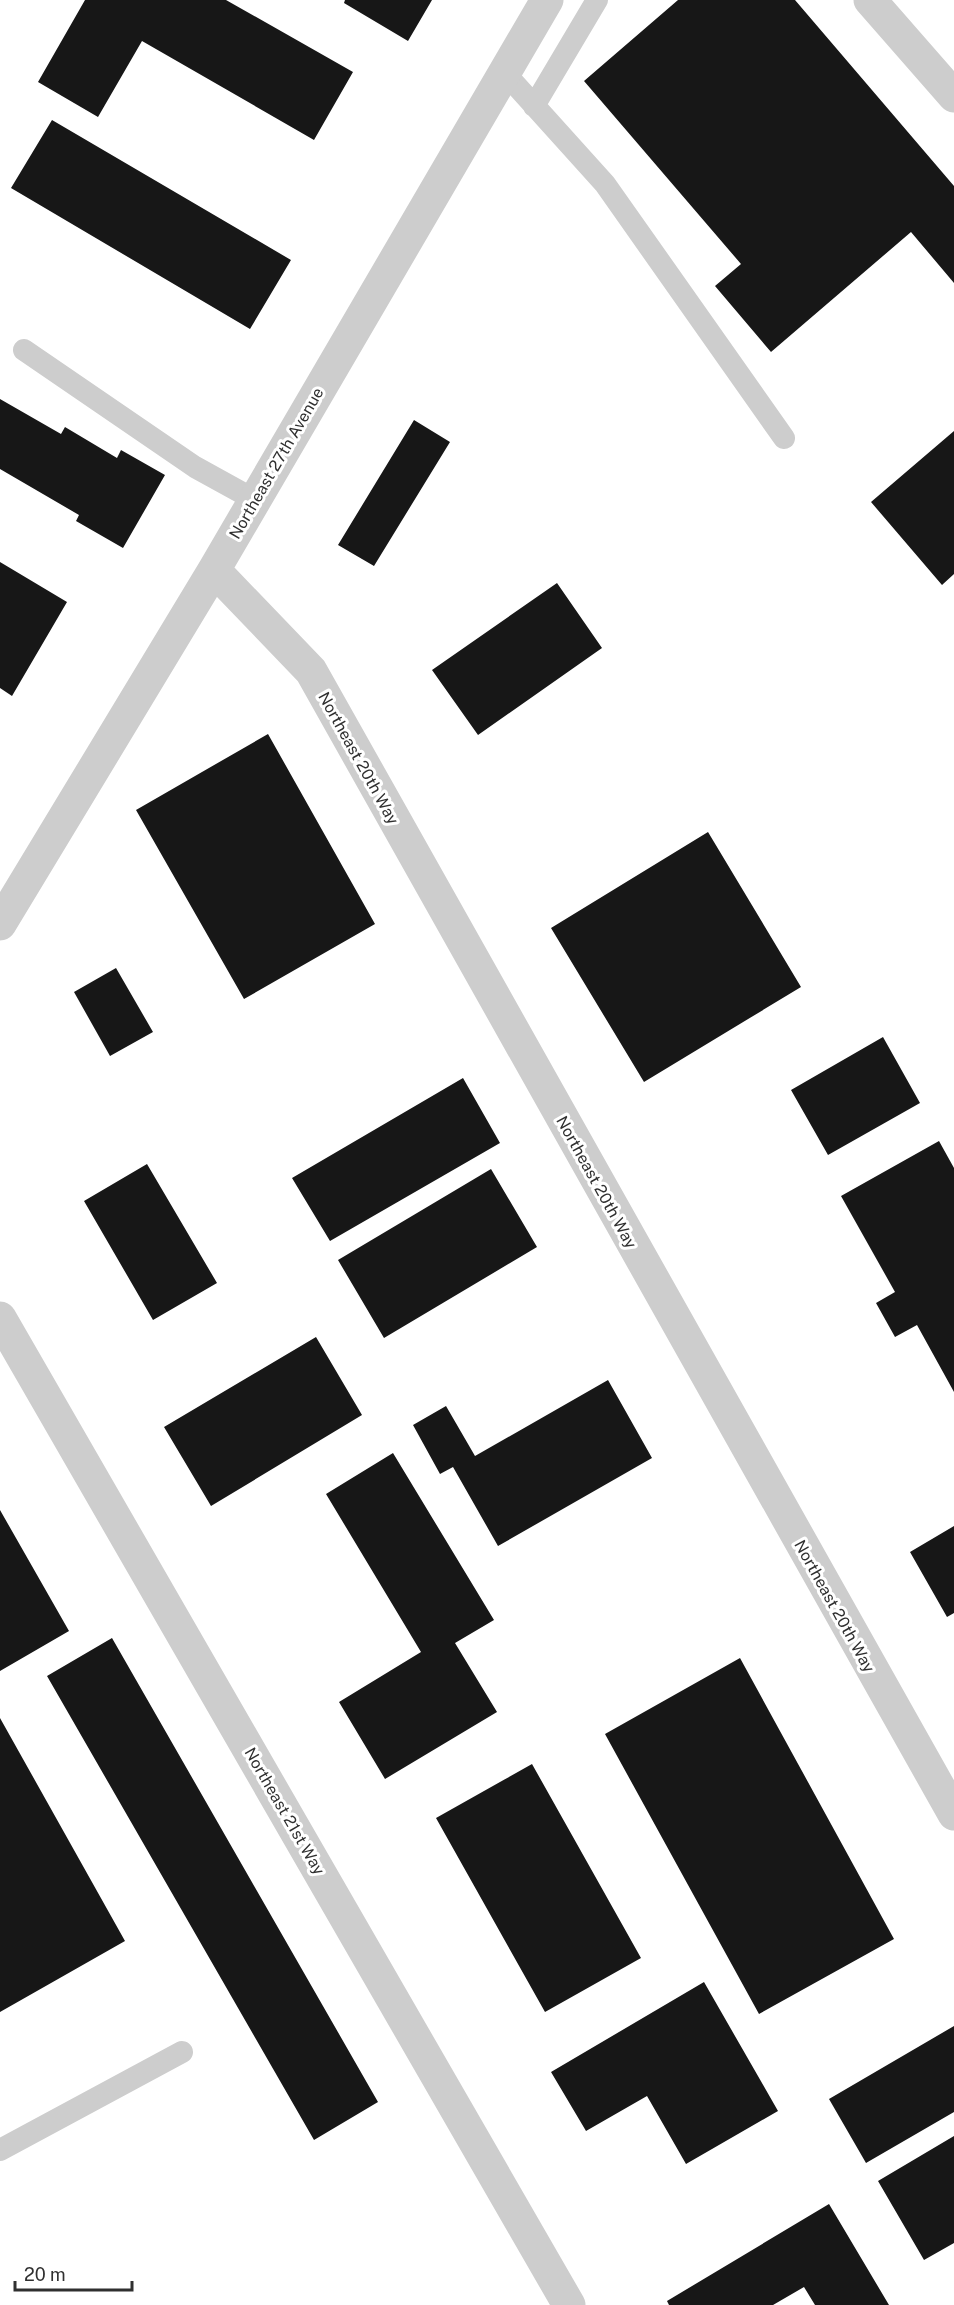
<svg xmlns="http://www.w3.org/2000/svg" width="954" height="2305" font-family="'Public Sans',sans-serif">
<style>
.building{fill:#171717}
.lines{fill:none;stroke-linecap:round;stroke-linejoin:round}
.lane{stroke:#cdcdcd;stroke-width:22}
.street{stroke:#cdcdcd;stroke-width:33}
.labels{text-anchor:middle;stroke-width:6;stroke-linejoin:round;paint-order:stroke}
.street-label{font-size:16px;fill:#303030;stroke:#fff}
</style>
<rect width="100%" height="100%" fill="#fff"/>
<path class="building" d="M85 0H226L353 72 314 140 142 41 98 117 38 82Z
M345 0H432L408 41 344 3Z
M678 0H795L954 186V283L911 232 771 352 715 286 741 264 584 81Z
M52 120 291 260 250 329 11 188Z
M0 399 61 434 65 427 117 458 121 450 165 475 123 548 76 521 79 515 0 469Z
M414 420 450 442 374 566 338 545Z
M954 431V574L942 585 871 502Z
M0 562 67 602 12 696 0 688Z
M557 583 602 648 478 735 432 670Z
M268 734 375 924 244 999 136 810Z
M708 832 801 987 644 1082 551 928Z
M116 968 153 1032 110 1056 74 992Z
M883 1037 920 1103 828 1155 791 1090Z
M463 1078 500 1143 330 1241 292 1178Z
M939 1141 954 1168V1392L917 1325 895 1337 876 1303 895 1292 841 1196Z
M147 1164 217 1283 153 1320 84 1201Z
M491 1169 537 1247 384 1338 338 1260Z
M316 1337 362 1415 211 1506 164 1427Z
M608 1380 652 1458 498 1546 453 1467 440 1474 413 1425 446 1406 475 1456Z
M393 1453 494 1620 455 1643 497 1712 385 1779 339 1702 421 1652 326 1494Z
M0 1510 69 1631 0 1671Z
M954 1526V1613L947 1617 910 1552Z
M112 1638 378 2102 314 2140 47 1676Z
M740 1658 894 1939 759 2014 605 1734Z
M0 1718 125 1941 0 2012Z
M532 1764 641 1958 545 2012 436 1818Z
M704 1982 778 2111 686 2164 647 2096 586 2131 551 2072Z
M954 2026V2112L866 2163 829 2099Z
M954 2136V2243L924 2260 878 2181Z
M829 2204 889 2305H815L804 2287 773 2305H669L667 2301Z"/>
<g class="lines">
<path class="lane" d="M505 73 605 184 784 438
M534 106 597 0
M24 350 195 467 255 500
M0 2150 182 2052"/>
<path class="street" d="M870 0 954 96
M214 570 311 671 954 1814
M0 924 214 570 547 0
M0 1318 569 2305"/>
</g>
<g class="labels">
<g class="street-label">
<text transform="translate(276 463) rotate(-60)" y="6">Northeast 27th Avenue</text>
<text transform="translate(359 758) rotate(61)" y="6">Northeast 20th Way</text>
<text transform="translate(597 1182) rotate(61)" y="6">Northeast 20th Way</text>
<text transform="translate(835 1606) rotate(61)" y="6">Northeast 20th Way</text>
<text transform="translate(285 1811) rotate(60)" y="6">Northeast 21st Way</text>
</g>
</g>
<path d="M15 2281v9h117v-9" fill="none" stroke="#303030" stroke-width="3"/>
<text x="24" y="2281" font-size="18" fill="#303030" stroke="#ffffff" stroke-width="4.5" paint-order="stroke">20 m</text>
</svg>
